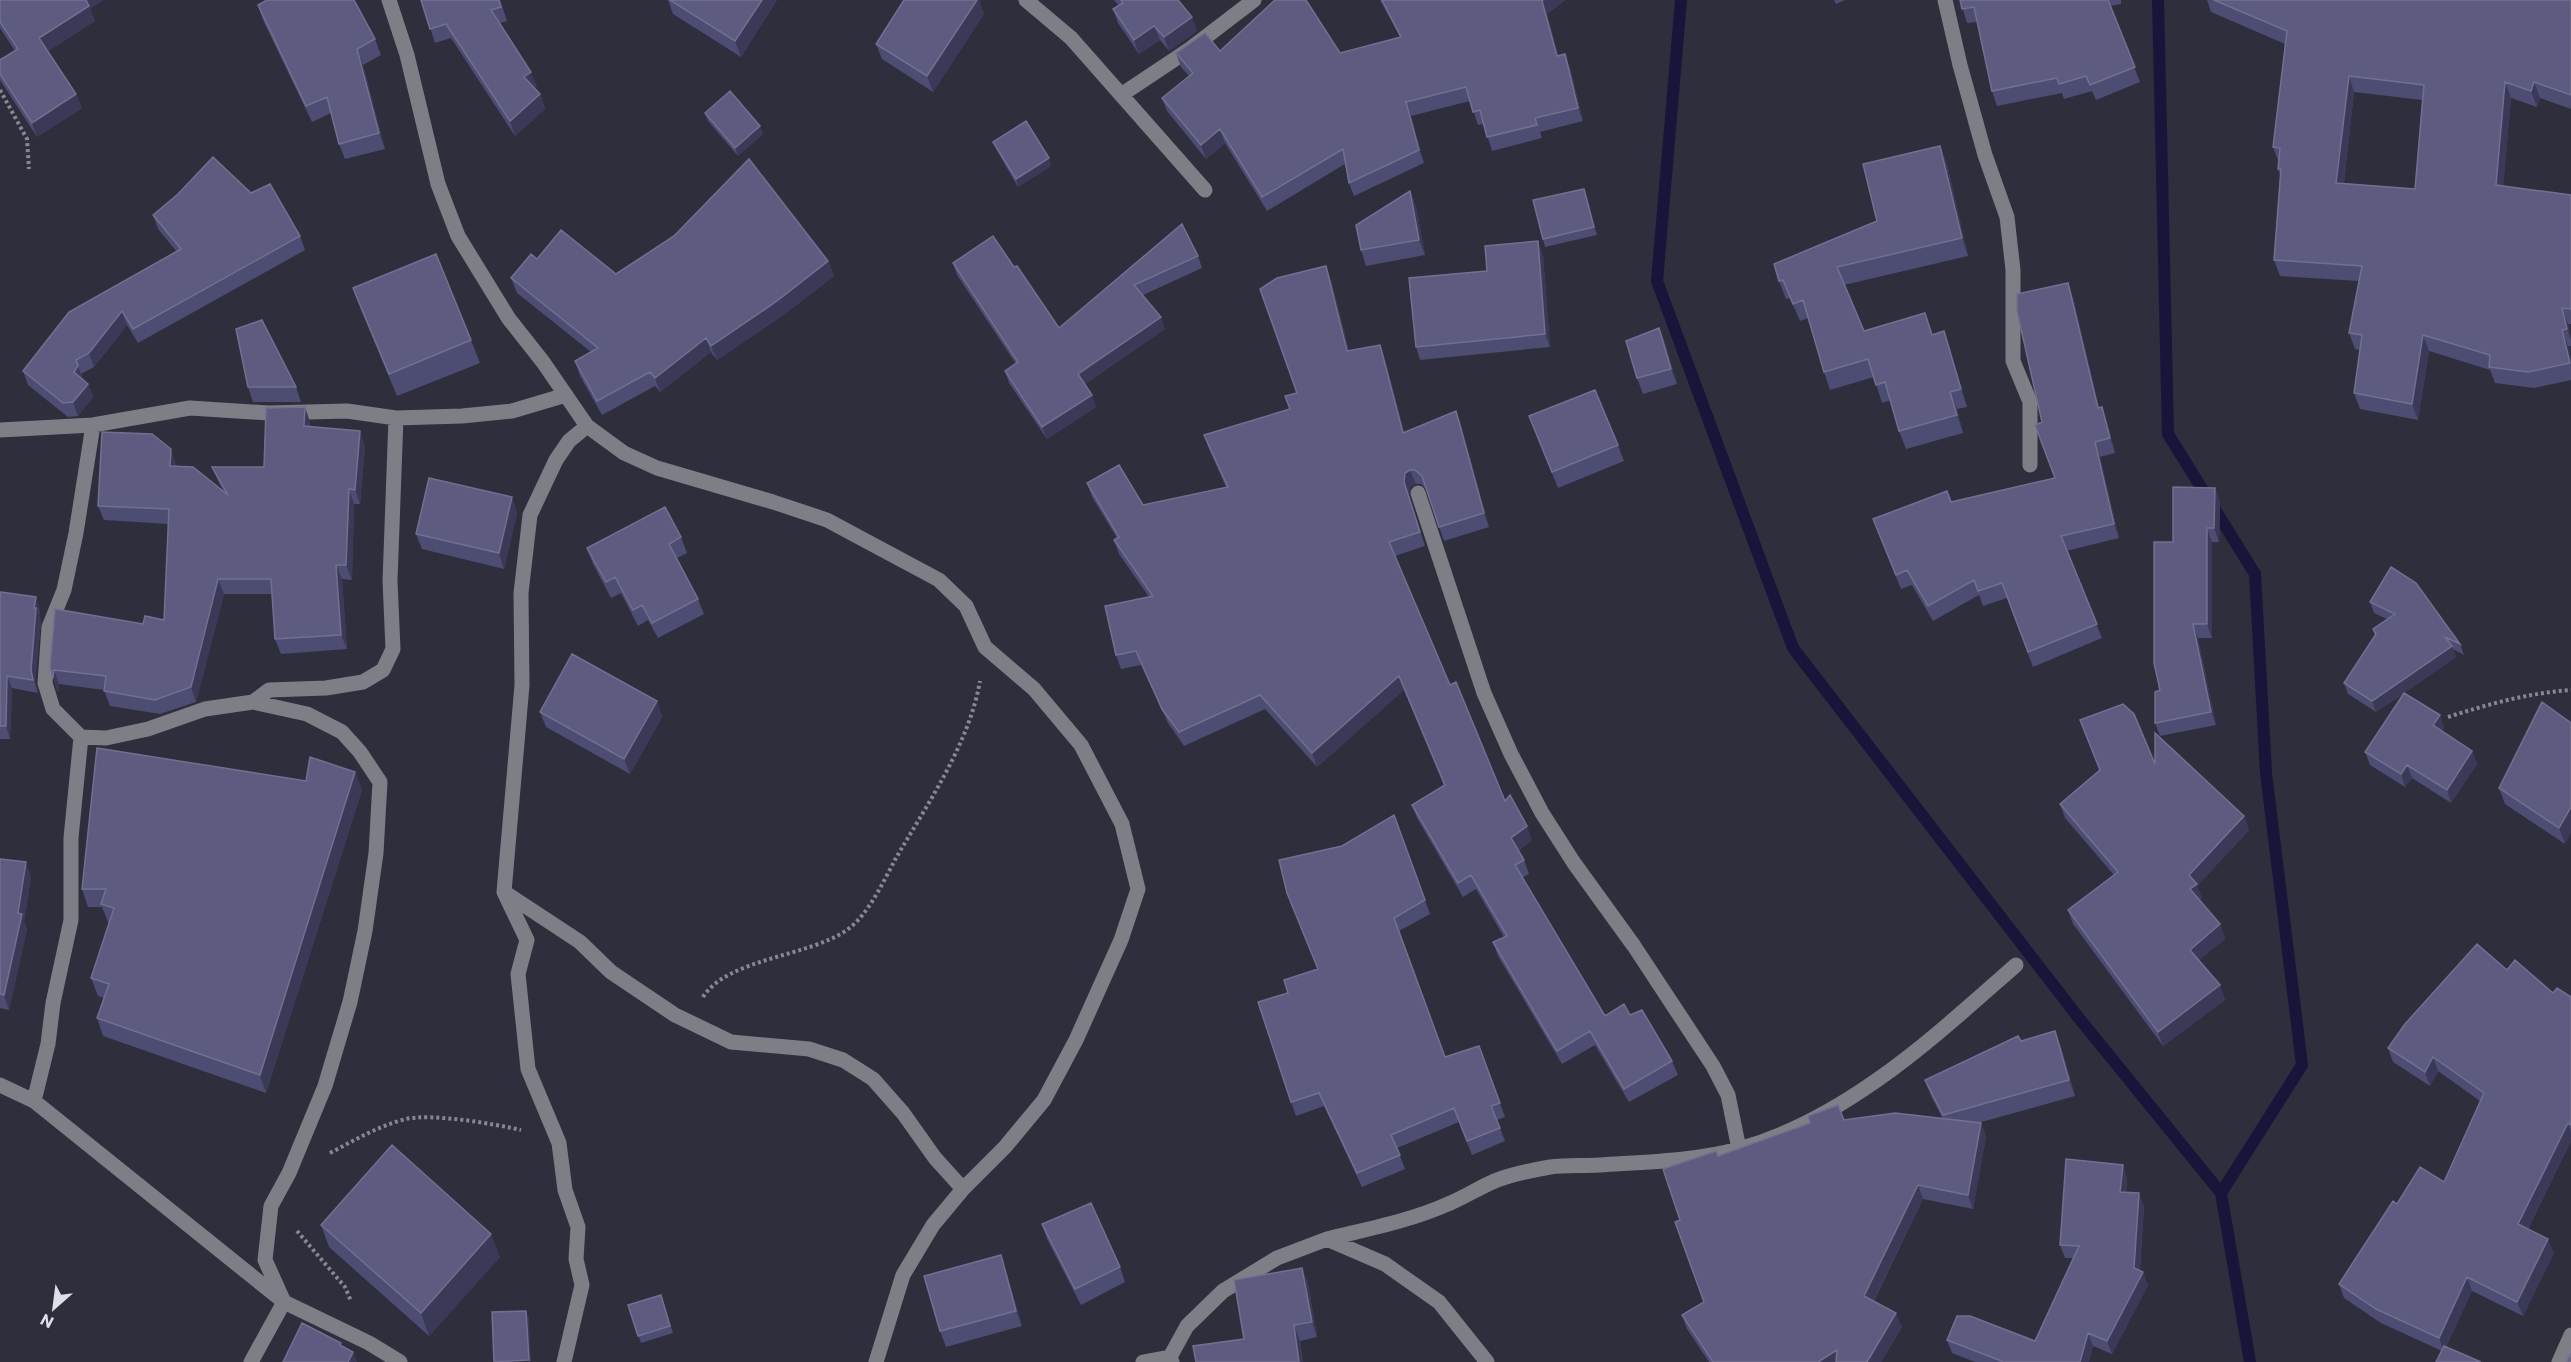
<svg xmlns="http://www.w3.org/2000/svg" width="2571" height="1362" font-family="Commissioner,sans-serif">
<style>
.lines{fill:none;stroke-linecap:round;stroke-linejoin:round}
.stream{stroke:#19153a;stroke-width:12}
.path{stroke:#888894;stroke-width:4;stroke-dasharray:3 3;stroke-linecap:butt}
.minor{stroke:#7e7e86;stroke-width:15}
.wall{fill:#4d4c73;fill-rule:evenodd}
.shaded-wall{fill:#3a3958}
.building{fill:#5d5c80;stroke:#717090;stroke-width:1.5;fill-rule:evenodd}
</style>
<rect width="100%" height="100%" fill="#2e2e3c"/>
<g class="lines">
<path class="stream" d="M1681 0 1657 281 1793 648 2078 1017 2221 1193 2250 1362
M2158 0 2168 434 2255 574 2266 773 2302 1065 2221 1193"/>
<path class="path" d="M0 90 27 139 29 169
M2448 717C2489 704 2528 693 2571 690
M703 997C728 958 808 957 847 930 869 914 883 882 896 858 928 803 969 744 980 681
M330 1153C355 1140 378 1126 406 1119 432 1113 495 1124 521 1130
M297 1231 345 1287 351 1301"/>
<path class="minor" d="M389 0 407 55 438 184 458 236 509 319 543 362 587 426 624 453 657 468 773 502 827 520 939 580 966 606 985 647 1034 689 1081 745 1122 824 1138 889 1121 940 1076 1040 1044 1100 1005 1147 963 1189 933 1225 903 1275 876 1362
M1026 0 1071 38 1205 190
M1945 0 1960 65 1985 155 2007 217 2013 270V361L2030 402V465
M1121 95 1190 49 1254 0
M0 430 93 425 190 408 269 413 347 411 396 418 462 416 512 411 566 395
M1418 493 1484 693 1511 754 1542 813 1574 863 1634 946 1713 1066 1728 1095 1739 1149
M253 702 269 690 326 688 363 682 383 670 393 649 390 581 396 418
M81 737 106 738 148 729 205 709 253 702 307 714 342 732 360 752 380 782 376 853 365 931 350 1002 325 1086 289 1173 271 1206 265 1260 284 1302 251 1362
M504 892 580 942 611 972 675 1015 731 1042 809 1049 843 1060 873 1079 903 1113 935 1158 963 1189
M0 1085 34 1101 284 1302 369 1343 400 1362
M34 1101 48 1044 53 1003 71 920V838L81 737 53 709 45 683 49 627 64 590 76 533 93 425
M1327 1239C1367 1229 1410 1221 1448 1204 1465 1197 1480 1187 1497 1180 1513 1174 1533 1170 1550 1167 1566 1165 1583 1166 1600 1165 1645 1162 1695 1161 1739 1149 1847 1119 1934 1037 2016 965
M1170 1357 1187 1326 1223 1291 1277 1258 1327 1239 1385 1264 1439 1302 1487 1362
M564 1362 582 1285 576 1259 578 1227 565 1190 559 1143 528 1069 518 974 527 940 504 892 522 685 521 593 530 515 556 460 569 441 587 426
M1143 1362 1170 1357 1172 1362
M2559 1362 2571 1335"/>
</g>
<path class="wall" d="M0 0 90 9 95 21 48 51 76 94 82 108 37 137 0 80V60L15 51 0 28Z
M421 0H500L507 21 500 23 537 86 534 88 540 94 545 109 515 136 451 38 435 43Z
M668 0H777L741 57 673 14Z
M904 0H979L984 14 933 92 882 59 876 44Z
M1114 0H1178L1197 31 1169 51 1160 40 1139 54 1118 23 1113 9 1119 6Z
M1380 0H1565L1547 14 1558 56 1565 54 1570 68 1583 121 1540 132 1542 138 1492 151 1484 124 1478 125 1470 101 1411 116 1424 163 1354 196 1349 183 1345 164 1267 211 1225 143 1206 159 1167 111 1162 98 1189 76 1181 67 1176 53 1220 51 1340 53 1400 37Z
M1834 0H1845L1836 4Z
M1960 0H2121V4L2110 6 2140 82 2096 100 2092 91 2064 99 2062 93 1997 106 1992 91 1977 22 1967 23Z
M2207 0H2571V109L2540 98 2537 107 2511 98 2503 186 2571 195V324H2568L2571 339V346H2568L2571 358V380L2534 388 2495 383 2490 370 2429 351 2418 420 2360 409 2354 393 2360 350 2355 349 2349 333 2359 281 2280 276 2274 260 2280 175 2278 169 2279 163 2273 147 2285 44 2211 12ZM2354 92 2422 100 2415 189 2344 183Z
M258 5 375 39 381 55 363 65 385 149 345 159 339 144 331 113 312 122 263 20Z
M705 113 760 126 763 134 738 156 708 121Z
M993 142 1051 166 1018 187 996 149Z
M1940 146 1947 164 1968 256 1844 285 1864 331 1933 335 1950 349 1967 407 1957 409 1963 433 1906 449 1899 431 1891 400 1882 403 1874 377 1830 390 1824 372 1808 318 1800 321 1790 298 1786 299 1779 281 1877 221Z
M1584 189 1597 235 1545 247 1543 239Z
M1410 191 1416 207 1425 255 1366 266 1361 250Z
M251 193 300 236 305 250 138 343 127 325 94 367 81 374 83 380 88 384 93 397 78 416 68 417 28 385 23 371 177 252 158 229 153 215Z
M1182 224 1198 256 1202 268 1143 295 1165 329 1085 384 1092 395 1096 407 1047 439 1009 383 1005 371 1016 364 957 275 953 263 1014 267 1059 328Z
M1543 255 1550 347 1420 360 1416 347 1487 271Z
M537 259 616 274 828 261 834 276 782 316 717 360 711 352 660 392 655 386 602 415 580 376 575 361 591 352 517 293 511 278Z
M1331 280 1349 351 1380 345 1385 359 1404 432 1456 411 1461 425 1489 527 1444 541 1426 489 1421 484H1416L1410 487 1409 495 1425 546 1395 556 1450 685 1505 801 1532 840 1518 851 1524 860 1529 874 1522 878 1605 1016 1630 1015 1672 1061 1678 1075 1629 1102 1595 1045 1562 1064 1498 956 1493 942 1504 937 1476 889 1463 897 1417 818 1412 805 1444 786 1404 690 1317 767 1265 709 1184 746 1168 723 1141 665 1121 669 1116 655 1149 597 1119 554 1114 540 1117 538 1092 497 1087 483 1143 505 1226 487 1209 449 1204 435 1290 409 1297 393Z
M2068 283 2073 297 2099 408 2107 422 2115 453 2100 457 2119 538 2066 551 2102 638 2033 667 2007 598 1983 606 1979 595 1933 621 1912 585 1901 589 1873 519 2055 478 2042 422Z
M353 288 471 340 480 363 397 396 361 310Z
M1659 328 1665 343 1677 384 1643 394 1637 378Z
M248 387H296L301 402H253Z
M1529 416 1618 445 1624 461 1558 488Z
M310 422V427L365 446 360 504H354L352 580 342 579 347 649 281 654 275 639 272 594H224L196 702 160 714 110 706 104 690 59 684 58 693 50 667 143 624 164 620 168 524 104 520 98 506 176 464V466L223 490 218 481 212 467H264Z
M2215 488 2220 502 2219 542H2212V638H2198L2216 725 2160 736 2155 723 2160 690 2173 542Z
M512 497 517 513 504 569 422 549 416 534Z
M681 537 687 553 677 558 698 599 704 614 658 638 648 620 638 626 621 593 611 598 593 564 587 548Z
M0 598 40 610 39 616 41 621 35 682 38 693 12 688 10 739H0Z
M2370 602 2460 644 2464 655 2453 649 2456 657 2404 693 2440 715 2444 728 2442 731 2472 751 2477 764 2451 803 2412 778 2405 787 2370 765 2365 752 2404 693 2376 712 2348 694 2344 683 2375 636 2373 629 2387 619 2374 613Z
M657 701 662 717 630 774 546 727 540 712Z
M2080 720 2244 816 2249 830 2197 886 2202 898 2199 900 2220 924 2225 939 2199 960 2220 985 2225 1000 2163 1046 2073 924 2068 910 2114 875 2065 818 2060 804 2100 770Z
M2571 723 2565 844 2505 804 2499 788Z
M355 772 362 790 266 1093 103 1036 97 1018 104 998 98 996 91 978 109 922H108L102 907H88L82 889 306 781Z
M1394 815 1430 914 1399 931 1445 1057 1479 1046 1505 1117 1497 1120 1505 1141 1472 1155 1459 1122 1397 1148 1405 1169 1362 1187 1324 1106 1296 1116 1291 1102 1288 993 1318 969 1287 893 1342 846Z
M0 859 31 877 24 922 27 929 9 1010 0 1008Z
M2507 970 2553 993 2571 997V1141L2528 1229 2554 1253 2523 1316 2472 1291 2446 1347 2442 1351 2381 1323 2344 1298 2339 1284 2397 1204 2444 1182 2480 1101 2438 1071 2430 1086 2393 1062 2388 1048Z
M2055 1031 2061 1047 2075 1096 1978 1123H1981L1986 1137 1973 1209 1923 1199 1874 1301 1902 1327 1881 1362H1709L1687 1329 1682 1315 1704 1302 1680 1220 1718 1156 1844 1120 1943 1119 1931 1096 1925 1080 2021 1041Z
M2127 1178 2126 1192 2144 1206 2140 1270 2148 1285 2112 1354 2093 1346 2089 1362H1975L1952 1353 1947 1340 2035 1341 2073 1258H2065L2060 1245Z
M1042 1224 1120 1267 1125 1282 1081 1305 1047 1239Z
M321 1225 500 1257 429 1336 329 1247Z
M1001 1255 1006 1271 1022 1326 946 1347 940 1331Z
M1302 1268 1308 1284 1317 1337 1300 1341 1303 1362H1196L1244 1339Z
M661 1295 673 1333 641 1343 628 1305Z"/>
<path class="shaded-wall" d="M85 0H104L90 9 95 21 45 53 39 38Z
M762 0H777L741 57 735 41Z
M977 0H979L984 14 933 92 927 76Z
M1543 0H1565L1547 14 1562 69 1557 56 1542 1Z
M1192 17 1197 31 1169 51 1164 37Z
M1154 26 1160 40 1139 54 1134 40Z
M357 49 363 65 385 149 379 133Z
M1565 54 1570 68 1583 121 1578 108Z
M531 72 537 86 529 91 524 77Z
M2349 76 2354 92 2342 199 2336 183Z
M2505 82 2511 98 2502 201 2496 185Z
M2534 82 2540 98 2537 107 2531 91Z
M76 94 82 108 37 137 32 123Z
M540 94 545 109 515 136 510 121Z
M1406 102 1411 116 1424 163 1419 150Z
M760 126 763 134 738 156 735 148Z
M1220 129 1225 143 1206 159 1201 145Z
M1940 146 1947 164 1968 256 1962 238Z
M1049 158 1051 166 1018 187 1016 179Z
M1584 189 1587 197 1597 235 1594 227Z
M1410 191 1416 207 1425 255 1419 240Z
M1538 241 1543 255 1550 347 1545 334Z
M828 261 834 276 782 316 717 360 711 346Z
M1326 266 1331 280 1352 365 1347 351Z
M2068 283 2073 297 2103 423 2098 408Z
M2562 308 2568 324 2571 341 2567 329Z
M122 311 127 325 94 367 89 353Z
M1161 317 1165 329 1082 386 1078 374Z
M1659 328 1665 343 1677 384 1671 369Z
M2562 330 2568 346 2571 358V367Z
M1944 331 1950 349 1967 407 1961 389Z
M2423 335 2429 351 2418 420 2412 404Z
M706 338 711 352 660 392 655 378Z
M1380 345 1385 359 1408 447 1403 433Z
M78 366 83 380 74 372Z
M88 384 93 397 78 416 73 402Z
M1950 392 1957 409 1963 433 1957 415Z
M1092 395 1096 407 1047 439 1042 427Z
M305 407 310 422 309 441 304 426Z
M2102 407 2107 422 2115 453 2110 438Z
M1456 411 1461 425 1489 527 1484 513Z
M360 431 365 446 360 504 355 490Z
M2095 442 2100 457 2119 538 2114 524Z
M171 449 176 464 175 481 170 466Z
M1410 470 1416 484 1410 487 1409 495 1425 546 1404 482 1405 473Z
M2215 488 2220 502 2219 542 2214 528Z
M349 489 354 504 352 580 346 565Z
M512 497 517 513 504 569 499 553Z
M2207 528 2212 542V638L2207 624Z
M336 565 342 579 347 649 341 635Z
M218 579 224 594 196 702 191 687Z
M36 597 40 610 39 616 41 621 35 682 38 693 31 670 34 608Z
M2193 624 2198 638 2216 725 2211 712Z
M2452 646 2456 657 2376 712 2372 701Z
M54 670 59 684 58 693 53 678Z
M7 676 12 688 10 739 6 726Z
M1399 676 1404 690 1317 767 1312 753Z
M657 701 662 717 630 774 624 759Z
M2440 715 2444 728 2438 738 2433 725Z
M2472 751 2477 764 2451 803 2447 790Z
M2407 765 2412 778 2405 787 2401 774Z
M355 772 362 790 266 1093 260 1075Z
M2571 807V833L2565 844 2559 828Z
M2244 816 2249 830 2197 886 2202 898 2196 903 2190 889 2189 875Z
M1527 826 1532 840 1516 852 1511 838Z
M26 862 31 877 24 922 27 929 9 1010 4 995 18 913Z
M2220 924 2225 939 2195 964 2190 950Z
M2220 985 2225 1000 2163 1046 2158 1032Z
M2055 1031 2061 1047 2075 1096 2069 1080Z
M2433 1057 2438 1071 2430 1086 2425 1072Z
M1981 1123 1986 1137 1973 1209 1968 1195Z
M2568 1123 2571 1132V1141L2523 1238 2518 1224Z
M2123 1165 2127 1178 2125 1205 2120 1192Z
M1918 1185 1923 1199 1869 1310 1864 1296Z
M2139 1193 2144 1206 2139 1279 2143 1272 2148 1285 2112 1354 2107 1341 2134 1268Z
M491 1234 500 1257 429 1336 421 1313Z
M2548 1239 2554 1253 2523 1316 2517 1302Z
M1001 1255 1006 1271 1022 1326 1016 1311Z
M1302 1268 1308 1284 1317 1337 1312 1322Z
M2467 1277 2472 1291 2444 1352 2439 1338Z
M526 1311 529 1318 531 1362H529V1360Z
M1896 1313 1902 1327 1881 1362H1867Z
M1294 1325 1300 1341 1303 1362H1299Z
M2088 1333 2093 1346 2089 1362H2080Z
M1837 1350 1842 1362H1818Z
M353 1352 357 1362H348Z"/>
<path class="building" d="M0 0H86L89 6 39 38 76 94 32 123 0 74V60L18 49 0 22Z
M267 0H354L375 39 357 49 379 133 339 144 327 97 306 106 258 5Z
M421 0H499L501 7 491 10 531 72 524 77 540 94 510 121 446 24 430 29Z
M670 0H762L735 41Z
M904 0H977L927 76 876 44Z
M1121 0H1178L1192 17 1164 37 1154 26 1134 40 1113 9 1123 3Z
M1275 0H1306L1340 53 1401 37 1382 0H1543L1542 1 1557 56 1565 54 1578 108 1535 118 1537 125 1487 137 1480 110 1473 112 1466 87 1406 102 1419 150 1349 183 1343 149 1262 197 1220 129 1201 145 1162 98 1193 73 1176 53 1205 33 1220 51Z
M1960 0H2108L2135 67 2090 85 2086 76 2059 84 2057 78 1992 91 1974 7 1962 9Z
M2214 0H2571V95L2534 82 2531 91 2505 82 2496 185 2571 195V309L2562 308 2567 329 2562 330 2570 363 2528 372 2489 367 2490 355 2423 335 2412 404 2354 393 2362 335 2349 333 2362 266 2274 260 2281 169H2278L2280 148 2273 147 2287 31ZM2349 76 2424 85 2415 189 2336 183Z
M730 91 760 126 735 148 705 113Z
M1026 121 1049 158 1016 179 993 142Z
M1940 146 1962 238 1837 267 1864 331 1925 313 1932 335 1944 331 1961 389 1950 392 1957 415 1899 431 1885 382 1876 385 1868 359 1824 372 1803 300 1793 304 1783 280 1779 281 1774 264 1877 221 1863 164Z
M213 157 251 193 270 184 300 236 133 329 122 311 89 353 76 360 78 366 74 372 88 384 73 402 63 403 23 371 69 312 181 249 153 215 178 194Z
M749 159 828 261 777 301 711 346 706 338 655 378 650 372 597 401 575 361 598 348 511 278 531 254 537 259 561 230 616 274 674 236Z
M1584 189 1594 227 1543 239 1533 200Z
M1410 191 1419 240 1361 250 1356 225Z
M1182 224 1198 256 1134 285 1161 317 1078 374 1092 395 1042 427 1005 371 1018 362 953 263 993 236 1014 267 1017 266 1059 328Z
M1538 241 1545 334 1416 347 1409 278 1487 271 1485 246Z
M436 254 471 340 389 374 353 288Z
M1326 266 1347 351 1380 345 1403 433 1456 411 1484 513 1439 527 1422 476 1415 470H1410L1405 473 1404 482 1420 532 1389 542 1450 685 1456 682 1505 801 1510 795 1527 826 1511 838 1524 860 1515 865 1605 1016 1624 1004 1630 1015 1642 1010 1672 1061 1624 1089 1590 1031 1557 1051 1493 942 1507 936 1471 875 1458 883 1412 805 1445 785 1399 676 1312 753 1260 695 1179 732 1162 709 1136 651 1116 655 1105 606 1153 596 1114 540 1119 537 1087 483 1119 465 1143 505 1228 487 1204 435 1290 409 1285 396 1297 393 1260 289 1277 278Z
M2068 283 2098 408 2102 407 2110 438 2095 442 2114 524 2061 536 2097 624 2028 652 2002 583 1978 591 1974 580 1928 606 1907 570 1896 575 1873 519 1947 491 1951 502 2055 478 2035 425 2042 422 2017 311V294Z
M262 320 296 387H248L236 329Z
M1659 328 1671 369 1637 378 1626 341Z
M1595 390 1618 445 1552 472 1529 416Z
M305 407 304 426 360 431 355 490 349 489 346 565H336L341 635 275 639 271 579H218L191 687 155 700 104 691 106 676 54 670 53 678 50 667 55 609 143 624 145 616 164 620 169 509 98 506 102 432 152 434 171 449 170 466 193 467 228 495 212 467H264L266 408Z
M429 478 512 497 499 553 416 534Z
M2173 487 2215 488 2214 528H2207V624H2193L2211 712 2155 723V692L2160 690 2154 663V542H2173Z
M665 507 681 537 669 544 698 599 652 623 642 605 633 610 615 577 606 582 587 548Z
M2391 567 2416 583 2460 644 2445 637 2452 646 2372 701 2344 683 2376 634 2373 629 2395 614 2370 602Z
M1 592 36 597 34 608H36L31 670 33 680 7 676 6 726H0V598Z
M572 654 657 701 624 759 540 712Z
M2404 693 2440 715 2433 725 2472 751 2447 790 2407 765 2401 774 2365 752Z
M2542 702 2571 723V807L2559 828 2499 788Z
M2123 704 2134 714 2155 764V733L2244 816 2189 875 2197 884 2190 889 2220 924 2190 950 2220 985 2158 1032 2068 910 2118 872 2060 804 2100 770 2080 720Z
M97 748 306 781 310 757 355 772 260 1075 97 1018 109 984 91 978 114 908 101 904 106 889H82Z
M1394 815 1425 900 1394 918 1445 1057 1479 1046 1500 1103 1491 1106 1500 1128 1467 1141 1454 1108 1391 1135 1400 1155 1357 1173 1319 1093 1291 1102 1258 1002 1288 993 1284 980 1318 969 1287 893 1279 860 1342 846Z
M0 859 26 862 18 913 22 914 4 995 0 994Z
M2477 944 2507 970 2515 960 2553 993 2557 988 2571 997V1125L2568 1123 2518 1224 2548 1239 2517 1302 2467 1277 2439 1338 2376 1309 2339 1284 2393 1201 2397 1204 2420 1167 2444 1182 2484 1093 2433 1057 2425 1072 2388 1048 2405 1024Z
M2055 1031 2069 1080 1943 1115 1925 1080 2018 1036 2021 1041Z
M1838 1105 1844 1120 1895 1113 1981 1123 1968 1195 1918 1185 1864 1296 1896 1313 1867 1362H1836L1837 1350 1818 1362H1713L1682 1315 1704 1302 1675 1222 1680 1220 1663 1169 1716 1151 1718 1156 1810 1123 1808 1116Z
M392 1145 491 1234 421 1313 321 1225Z
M2066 1159 2123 1165 2120 1192 2139 1193 2134 1268 2143 1272 2107 1341 2088 1333 2080 1362H2004L1947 1340 1957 1316H1970L2035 1341 2079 1246 2060 1245Z
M1091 1203 1120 1267 1075 1289 1042 1224Z
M1001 1255 1016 1311 940 1331 924 1276Z
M1302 1268 1312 1322 1294 1325 1299 1362H1196L1193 1346 1244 1339 1234 1280Z
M661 1295 670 1326 638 1336 628 1305Z
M526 1311 529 1360 494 1362 492 1312Z
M302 1323 341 1343 340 1345 353 1352 348 1362H283Z
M2444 1346 2481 1362H2436Z
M2571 1353V1362H2570L2567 1361Z"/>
<g transform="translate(54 1308) rotate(208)" stroke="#2e2e3c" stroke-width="4.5" paint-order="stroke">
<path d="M0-4.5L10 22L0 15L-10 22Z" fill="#dfdfe9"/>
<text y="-9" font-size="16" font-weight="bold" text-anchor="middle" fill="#dfdfe9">N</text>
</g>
</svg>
